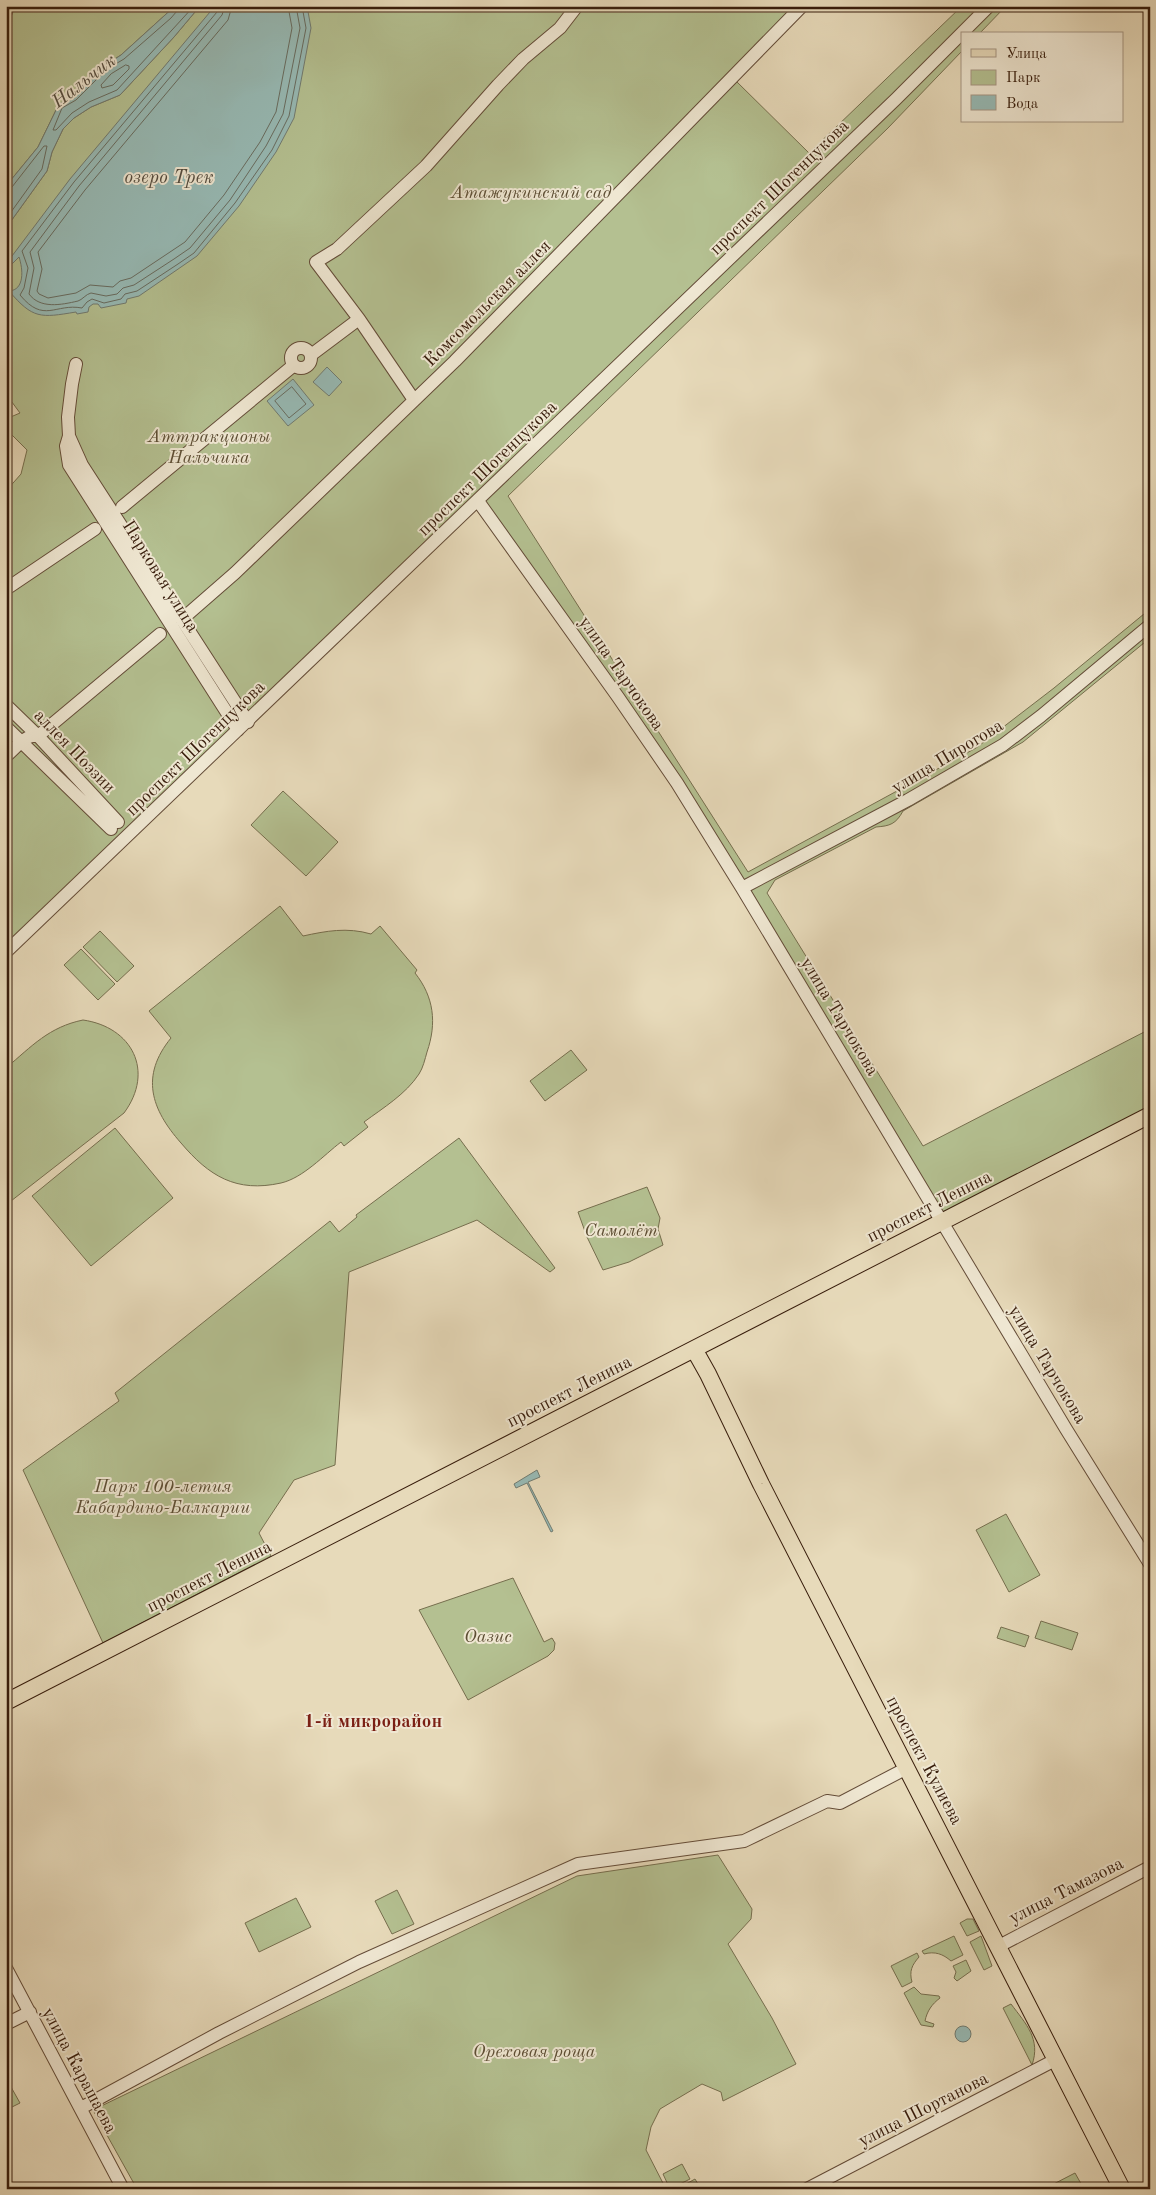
<svg xmlns="http://www.w3.org/2000/svg" width="1156" height="2195" font-family="'Old Standard TT',serif">
<style>
.green{fill:#b4c091;stroke:#766e4e}
.water{fill:#97bab5;stroke:#717b71}
.lines{fill:none;stroke-linecap:round;stroke-linejoin:round}
.shore{stroke:#686c60;stroke-width:1}
.minor-casing{stroke:#644c38;stroke-width:14}
.major-casing{stroke:#381d0c;stroke-width:18}
.minor{stroke:#efe7d2;stroke-width:12}
.major{stroke:#e7daba;stroke-width:16}
.labels{text-anchor:middle;stroke-width:4;stroke-linejoin:round;paint-order:stroke}
.street-label{font-size:18px;fill:#381d0c;stroke:#efe7d2}
.park-label{font-size:18px;font-style:italic;fill:#5d4e34;stroke:#efe7d2}
.water-label{font-size:19px;font-style:italic;fill:#544c3f;stroke:#efe7d2}
.neighbourhood-label{font-size:19px;font-weight:bold;fill:#7a1f14;stroke:#efe7d2}
</style>
<rect width="100%" height="100%" fill="#e7daba"/>
<filter id="stains"><feTurbulence type="fractalNoise" baseFrequency=".004" numOctaves="4"/><feColorMatrix values="0 0 0 0 .2 0 0 0 0 .09 0 0 0 0 .02 0 0 0 .5 -.17"/></filter>
<radialGradient id="worn" r=".72"><stop offset=".6" stop-color="#630" stop-opacity="0"/><stop offset="1" stop-color="#630" stop-opacity=".3"/></radialGradient>
<path class="green" d="M6 6H175L121 55 104 66 73 96 59 104 38 147 6 186Z
M200 6H806L735 80 809 153 962 6H1006L979 34H962V51L888 128 508 496 748 872 976 748 1054 688 1150 609V638L1023 742 903 811C896 824 890 826 876 827L775 880 767 893 923 1146 1150 1029V1115L943 1222 742 888 478 501 6 952V491L21 474 27 450 6 429V419L20 413 6 394V228L47 171 52 152 63 129 74 118 91 107 120 95 174 37Z
M283 791 338 842 306 876 251 825Z
M280 906 303 936C326 931 347 927 371 934L380 926 417 970 415 973C434 997 437 1023 427 1052 425 1059 423 1068 419 1074 406 1094 383 1108 364 1122L368 1127 344 1146 341 1142C324 1155 303 1178 281 1183 236 1193 209 1176 181 1143 151 1109 140 1076 171 1038L149 1011Z
M100 931 134 966 117 982 83 947Z
M81 949 115 984 98 1000 64 965Z
M83 1020C132 1027 155 1071 124 1113L11 1201 6 1196V1068C32 1046 49 1027 83 1020Z
M571 1050 587 1070 545 1101 530 1081Z
M115 1128 173 1198 91 1266 32 1196Z
M459 1138 555 1268 550 1272 477 1220 349 1272 335 1465 294 1480 259 1533 271 1556 103 1643 23 1470 119 1401 115 1393 330 1221 339 1232 357 1217 356 1215Z
M647 1187 660 1218 658 1229 663 1245 629 1262 603 1270 587 1237 578 1212Z
M1006 1514 1040 1575 1009 1592 976 1530Z
M513 1578 544 1642 552 1638 555 1643 554 1650 548 1656 468 1700 419 1610Z
M1041 1621 1078 1633 1072 1650 1035 1638Z
M1001 1627 1029 1636 1025 1647 997 1638Z
M718 1855 752 1909 751 1919 728 1944 772 2018 796 2064 723 2101 721 2092 702 2084 660 2109 651 2127 646 2150 666 2189H137L93 2110 577 1876Z
M397 1890 414 1924 392 1934 375 1901Z
M296 1898 311 1927 259 1952 245 1923Z
M967 1919H973L979 1931 967 1936 960 1923Z
M954 1936 963 1955 951 1961C943 1954 935 1951 924 1954L922 1951Z
M981 1936 992 1966 984 1970 970 1942Z
M917 1953 919 1957C912 1965 909 1971 912 1982L902 1987 891 1966Z
M966 1960 971 1971 957 1981 954 1978 956 1972 953 1966Z
M914 1987 921 1994 939 1996 940 1998C932 2004 927 2011 925 2021L934 2024 933 2027 921 2025 904 1993Z
M1011 2004C1026 2024 1041 2039 1032 2065L1003 2008Z
M6 2078 20 2103 6 2110Z
M682 2164 690 2179 670 2189 663 2174Z
M1075 2173 1084 2189H1044Z
M695 2179 701 2189H677Z"/>
<path class="water" d="M175 6H200L174 37 120 95 91 107 74 118 63 129 52 152 47 171 6 228V186L38 147 59 104 73 96 104 66 121 55Z
M215 6H307L311 28 294 118 276 152 239 206 197 256 139 296 127 299 126 303 101 308 98 304H93L89 307 88 312 77 314 76 312C40 318 33 319 9 291 25 290 23 269 19 257L12 264 6 265V261L9 260 70 179Z
M327 367 342 382 329 396 313 382Z
M293 379 314 405 288 426 267 401Z
M537 1470 540 1477 528 1482 553 1531 551 1532 527 1483 516 1488 514 1484Z
M955 2034a8 8 0 1 1 16 0a8 8 0 1 1-16 0Z"/>
<g class="lines">
<path class="shore" d="M178 6 177 11 171 18 124 59 107 69 76 100 62 108 53 130H56L72 113 89 102 117 90 194 6
M218 6 217 12 74 182 22 251 28 268 24 288 20 295C44 324 55 303 82 308L87 302 92 299 104 303 121 299 125 294 137 291 178 264 194 253 235 203 272 150 289 116 306 28 302 6
M225 6 222 15 79 186 30 252 34 268 29 294C40 309 61 305 78 301 82 300 86 294 91 293L106 296 117 294 123 288 134 285 174 259 190 248 230 200 266 146 283 114 300 28 296 6
M232 6 228 20 85 190 38 252 42 269 37 291 39 294 48 298 76 293 90 285 113 287 120 281 131 278 185 242 224 195 260 142 276 112 292 28 288 6
M126 65 129 66V69L113 85 102 88 101 85 111 74Z
M6 189 12 187 44 146H47L42 169 6 219
M292 387 306 404 289 418 275 401Z"/>
<defs>
<path id="minor" d="M6 12 8 6
M291 358a10 10 0 1 1 20 0a10 10 0 1 1-20 0Z
M311 355 359 319
M76 364 72 384 68 417 69 436 66 446 69 465 238 730
M414 400 359 319 316 262 337 249 426 166 498 85 523 59 560 28 577 6
M69 436 82 465 248 722
M478 501 618 697 677 783 742 888 1066 1429 1150 1564
M122 507 294 365
M6 589 95 529
M188 614 235 573 455 361 802 6
M6 705 38 736 118 822
M6 727 111 829
M6 756C16 748 25 734 38 736L160 634
M742 888 908 800 1003 745 1041 716 1150 625
M6 952 896 99 989 6
M999 1946 1150 1867
M6 1968 123 2189
M6 2024 30 2012
M81 2108 219 2033 359 1962 578 1864 744 1841 827 1801 840 1803 907 1768
M807 2189 1055 2060"/>
<path id="major" d="M694 1349 708 1374 761 1484 1122 2189
M6 1702 1150 1115"/>
</defs>
<use href="#minor" class="minor-casing"/>
<use href="#major" class="major-casing"/>
<use href="#minor" class="minor"/>
<use href="#major" class="major"/>
</g>
<g class="labels">
<g class="street-label">
<text transform="translate(779 187) rotate(-44)" y="6">проспект Шогенцукова</text>
<text transform="translate(487 303) rotate(-45)" y="6">Комсомольская аллея</text>
<text transform="translate(487 468) rotate(-44)" y="6">проспект Шогенцукова</text>
<text transform="translate(161 576) rotate(58)" y="6">Парковая улица</text>
<text transform="translate(622 673) rotate(55)" y="6">улица Тарчокова</text>
<text transform="translate(195 748) rotate(-44)" y="6">проспект Шогенцукова</text>
<text transform="translate(75 751) rotate(46)" y="6">аллея Поэзии</text>
<text transform="translate(947 756) rotate(-31)" y="6">улица Пирогова</text>
<text transform="translate(840 1016) rotate(59)" y="6">улица Тарчокова</text>
<text transform="translate(929 1206) rotate(-27)" y="6">проспект Ленина</text>
<text transform="translate(1048 1364) rotate(59)" y="6">улица Тарчокова</text>
<text transform="translate(569 1391) rotate(-27)" y="6">проспект Ленина</text>
<text transform="translate(209 1576) rotate(-27)" y="6">проспект Ленина</text>
<text transform="translate(925 1760) rotate(62)" y="6">проспект Кулиева</text>
<text transform="translate(1066 1890) rotate(-27)" y="6">улица Тамазова</text>
<text transform="translate(80 2070) rotate(62)" y="6">улица Карашаева</text>
<text transform="translate(923 2109) rotate(-27)" y="6">улица Шортанова</text>
</g>
<g class="park-label">
<text x="531" y="198">Атажукинский сад</text>
<text x="209" y="442">Аттракционы<tspan x="209" dy="21">Нальчика</tspan></text>
<text x="621" y="1236">Самолёт</text>
<text x="163" y="1492">Парк 100-летия<tspan x="163" dy="21">Кабардино-Балкарии</tspan></text>
<text x="488" y="1642">Оазис</text>
<text x="534" y="2057">Ореховая роща</text>
</g>
<g class="water-label">
<text transform="translate(83 80) rotate(-38)" y="7">Нальчик</text>
<text x="169" y="183">озеро Трек</text>
</g>
<g class="neighbourhood-label">
<text x="373" y="1727">1-й микрорайон</text>
</g>
</g>
<rect width="1156" height="2195" fill="none" stroke="#e7daba" stroke-width="25"/>
<rect x="8" y="8" width="1141" height="2180" fill="none" stroke="#381d0c" stroke-width="2.5"/>
<rect x="12" y="12" width="1131" height="2170" fill="none" stroke="#381d0c"/>
<rect x="961" y="32" width="162" height="90" fill="#efe7d2" stroke="#a69683"/>
<rect x="971" y="49" width="25" height="8" fill="#e7daba" stroke="#a69683"/>
<text x="1006" y="58" font-size="15" fill="#381d0c">Улица</text>
<rect x="971" y="70" width="25" height="15" fill="#b4c091" stroke="#a69683"/>
<text x="1006" y="82" font-size="15" fill="#381d0c">Парк</text>
<rect x="971" y="95" width="25" height="15" fill="#97bab5" stroke="#a69683"/>
<text x="1006" y="108" font-size="15" fill="#381d0c">Вода</text>
<rect width="100%" height="100%" filter="url(#stains)"/>
<rect width="100%" height="100%" fill="url(#worn)"/>
</svg>
